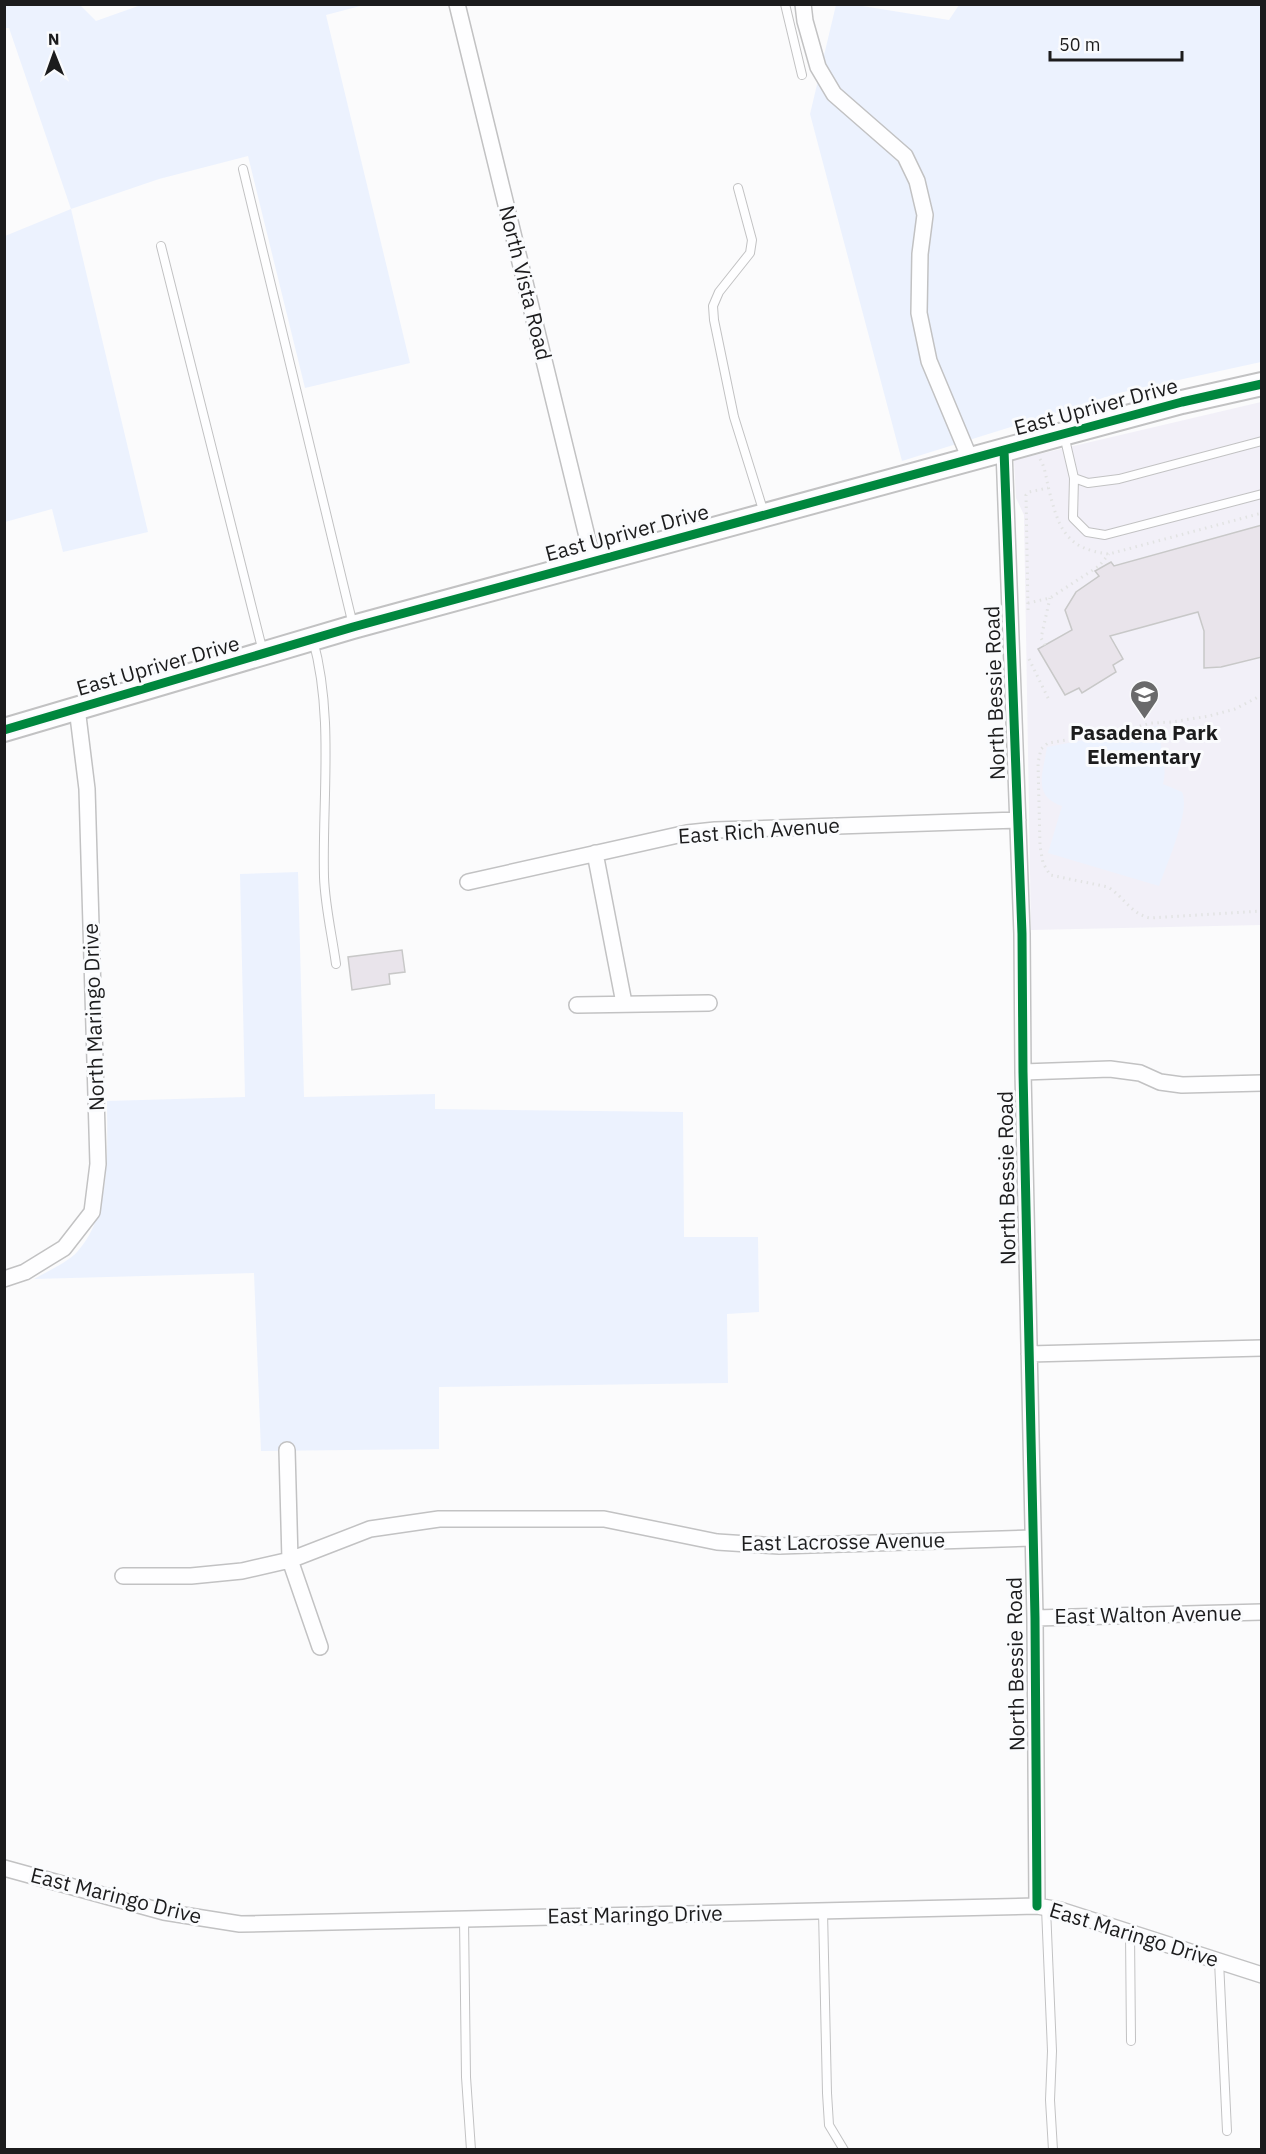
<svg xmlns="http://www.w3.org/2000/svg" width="1266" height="2154" font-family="'IBM Plex Sans',sans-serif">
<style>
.education{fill:#f2f0f8}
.green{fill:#ecf2fe}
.building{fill:#e9e4eb;stroke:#c8c8c8;stroke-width:1.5}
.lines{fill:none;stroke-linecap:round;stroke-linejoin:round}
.service-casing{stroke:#c2c2c3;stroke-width:10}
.minor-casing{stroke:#c2c2c3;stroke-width:18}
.secondary-casing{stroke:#c2c2c3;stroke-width:26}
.path{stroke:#e2e3e3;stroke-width:3;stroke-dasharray:1.5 4.5;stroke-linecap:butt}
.service{stroke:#fefeff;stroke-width:8}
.minor{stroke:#fefeff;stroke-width:15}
.secondary{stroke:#fefeff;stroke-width:22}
.cycleway-casing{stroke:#fafbfd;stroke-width:13}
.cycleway{stroke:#00873e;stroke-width:9}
.labels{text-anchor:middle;stroke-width:6;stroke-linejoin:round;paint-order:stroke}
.street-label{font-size:21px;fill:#1c1c1d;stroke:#fafbfd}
.poi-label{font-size:21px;font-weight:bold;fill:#1c1c1d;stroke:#fafbfd}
</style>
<rect width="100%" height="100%" fill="#fbfbfc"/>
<path class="education" d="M1261 402V925L1031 930 1024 515 1016 498 1014 460Z"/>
<path class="green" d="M5 4 80 5 96 21 141 5H364L326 15 410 363 305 388 248 156 159 179 71 209 148 532 63 552 52 509 5 522V236L71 209 9 28H5Z
M836 5H856L949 20 959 5H1261V362L1119 393 902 461 810 114Z
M1157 726C1160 745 1168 765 1163 784L1182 792C1191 811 1166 865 1159 886L1048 853 1062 806C1032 796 1043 773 1047 747Z
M298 872 304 1097 435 1094V1109L683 1112 684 1237H758L759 1312 727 1314 728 1383 439 1387V1449L261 1451 254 1273 34 1279C46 1272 68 1262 77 1252 112 1214 107 1149 107 1101L245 1097 240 874Z"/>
<path class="building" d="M1262 525V657L1221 667 1204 668V631L1198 612 1110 636 1123 659 1113 665 1116 672 1082 693 1079 688 1065 695 1038 649 1072 630 1065 610 1076 592 1099 576 1095 571 1111 562 1114 566Z
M402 950 405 972 389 974 390 984 352 990 348 957Z"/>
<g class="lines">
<defs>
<path id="service" d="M785 4 802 75
M243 169 353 625
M738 188 752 240 750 253 719 292 713 306 714 320 734 417 764 513
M161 246 263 652
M1064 435 1074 478 1073 518 1087 532 1105 535 1262 494
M1074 478 1088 483 1119 479 1262 441
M313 640C334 715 322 800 324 877 325 906 332 935 336 964
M1046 1908 1052 2051 1050 2100 1053 2150
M823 1911 827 2093 829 2125 844 2150
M464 1919 466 2077 471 2150
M1130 1933 1131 2041
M1219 1961 1227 2131"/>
<path id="minor" d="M457 4 593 561
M803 4 805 21 818 67 834 94 905 156 917 181 925 215 920 254 919 313 929 361 970 459
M1004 450 1022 934 1023 1072 1035 1618 1037 1906
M595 853 624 1003
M468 882 687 833 715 830 1018 820
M577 1005 709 1003
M1023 1072 1110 1069 1140 1073 1160 1082 1182 1085 1262 1083
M4 1279 25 1272 64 1248 92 1212 98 1164 87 789 77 708
M1029 1354 1262 1348
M287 1450 290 1560 320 1647
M123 1576H191L242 1571 290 1560 370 1529 439 1519H604L717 1542 779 1546 1032 1538
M1035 1618 1262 1612
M4 1868 164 1912 240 1924 1037 1906 1060 1910 1262 1975"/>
<path id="secondary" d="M4 730 353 627 1063 434 1182 402 1262 384"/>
</defs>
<use href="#service" class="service-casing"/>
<use href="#minor" class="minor-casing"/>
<use href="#secondary" class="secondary-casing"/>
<path class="path" d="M1040 459C1045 467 1046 477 1048 486 1058 526 1064 549 1109 554L1262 513
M1028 603 1050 598 1099 566 1109 554
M1028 610 1026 495 1029 492 1048 488
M1045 645 1041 638 1050 598
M1029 659 1049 700
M1262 695 1235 709 1209 716 1172 722 1151 723 1126 730 1048 743 1041 749 1038 763 1040 846 1043 863 1050 875 1108 887C1124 897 1131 914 1150 918L1262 911"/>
<use href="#service" class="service"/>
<use href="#minor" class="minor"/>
<use href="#secondary" class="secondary"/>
<defs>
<path id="cycleway" d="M1004 450 1022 934 1023 1072 1035 1618 1037 1906
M4 730 353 627 1063 434 1182 402 1262 384"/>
</defs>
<use href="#cycleway" class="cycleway-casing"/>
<use href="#cycleway" class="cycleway"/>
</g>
<defs>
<symbol id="school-pin" viewBox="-11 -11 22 30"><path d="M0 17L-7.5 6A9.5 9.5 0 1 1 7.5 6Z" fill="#6a6a6b" stroke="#fafbfd"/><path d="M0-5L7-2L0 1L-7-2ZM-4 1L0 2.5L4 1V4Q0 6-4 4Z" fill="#fff"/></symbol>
</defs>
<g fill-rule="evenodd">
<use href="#school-pin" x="1128" y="678" width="33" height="45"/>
</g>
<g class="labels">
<g class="street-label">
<text transform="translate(525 283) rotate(76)" y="7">North Vista Road</text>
<text transform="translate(1096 407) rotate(-15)" y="7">East Upriver Drive</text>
<text transform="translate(627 533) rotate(-15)" y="7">East Upriver Drive</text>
<text transform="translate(158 666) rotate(-16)" y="7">East Upriver Drive</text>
<text transform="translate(995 693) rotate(-92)" y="7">North Bessie Road</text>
<text transform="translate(759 831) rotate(-4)" y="7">East Rich Avenue</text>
<text transform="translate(94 1017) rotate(-92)" y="7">North Maringo Drive</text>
<text transform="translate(1007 1178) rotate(-91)" y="7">North Bessie Road</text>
<text transform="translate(843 1542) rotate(-1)" y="7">East Lacrosse Avenue</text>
<text transform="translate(1148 1615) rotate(-1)" y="7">East Walton Avenue</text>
<text transform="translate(1016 1664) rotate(-91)" y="7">North Bessie Road</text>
<text transform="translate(116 1896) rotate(14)" y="7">East Maringo Drive</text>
<text transform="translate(635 1915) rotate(-1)" y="7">East Maringo Drive</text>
<text transform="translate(1134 1935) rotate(17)" y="7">East Maringo Drive</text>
</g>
<g class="poi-label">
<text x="1144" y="740">Pasadena Park<tspan x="1144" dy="24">Elementary</tspan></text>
</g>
</g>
<rect width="1266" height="2154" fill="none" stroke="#1c1c1d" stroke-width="12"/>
<g transform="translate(54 54) rotate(359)" stroke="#fafbfd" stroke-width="4.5" paint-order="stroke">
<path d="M0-4.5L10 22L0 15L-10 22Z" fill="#1c1c1d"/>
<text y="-9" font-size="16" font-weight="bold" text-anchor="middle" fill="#1c1c1d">N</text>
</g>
<path d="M1050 51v9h132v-9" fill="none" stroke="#1c1c1d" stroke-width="3"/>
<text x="1059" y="51" font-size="18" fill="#1c1c1d" stroke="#fafbfd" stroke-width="4.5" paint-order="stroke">50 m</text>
</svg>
